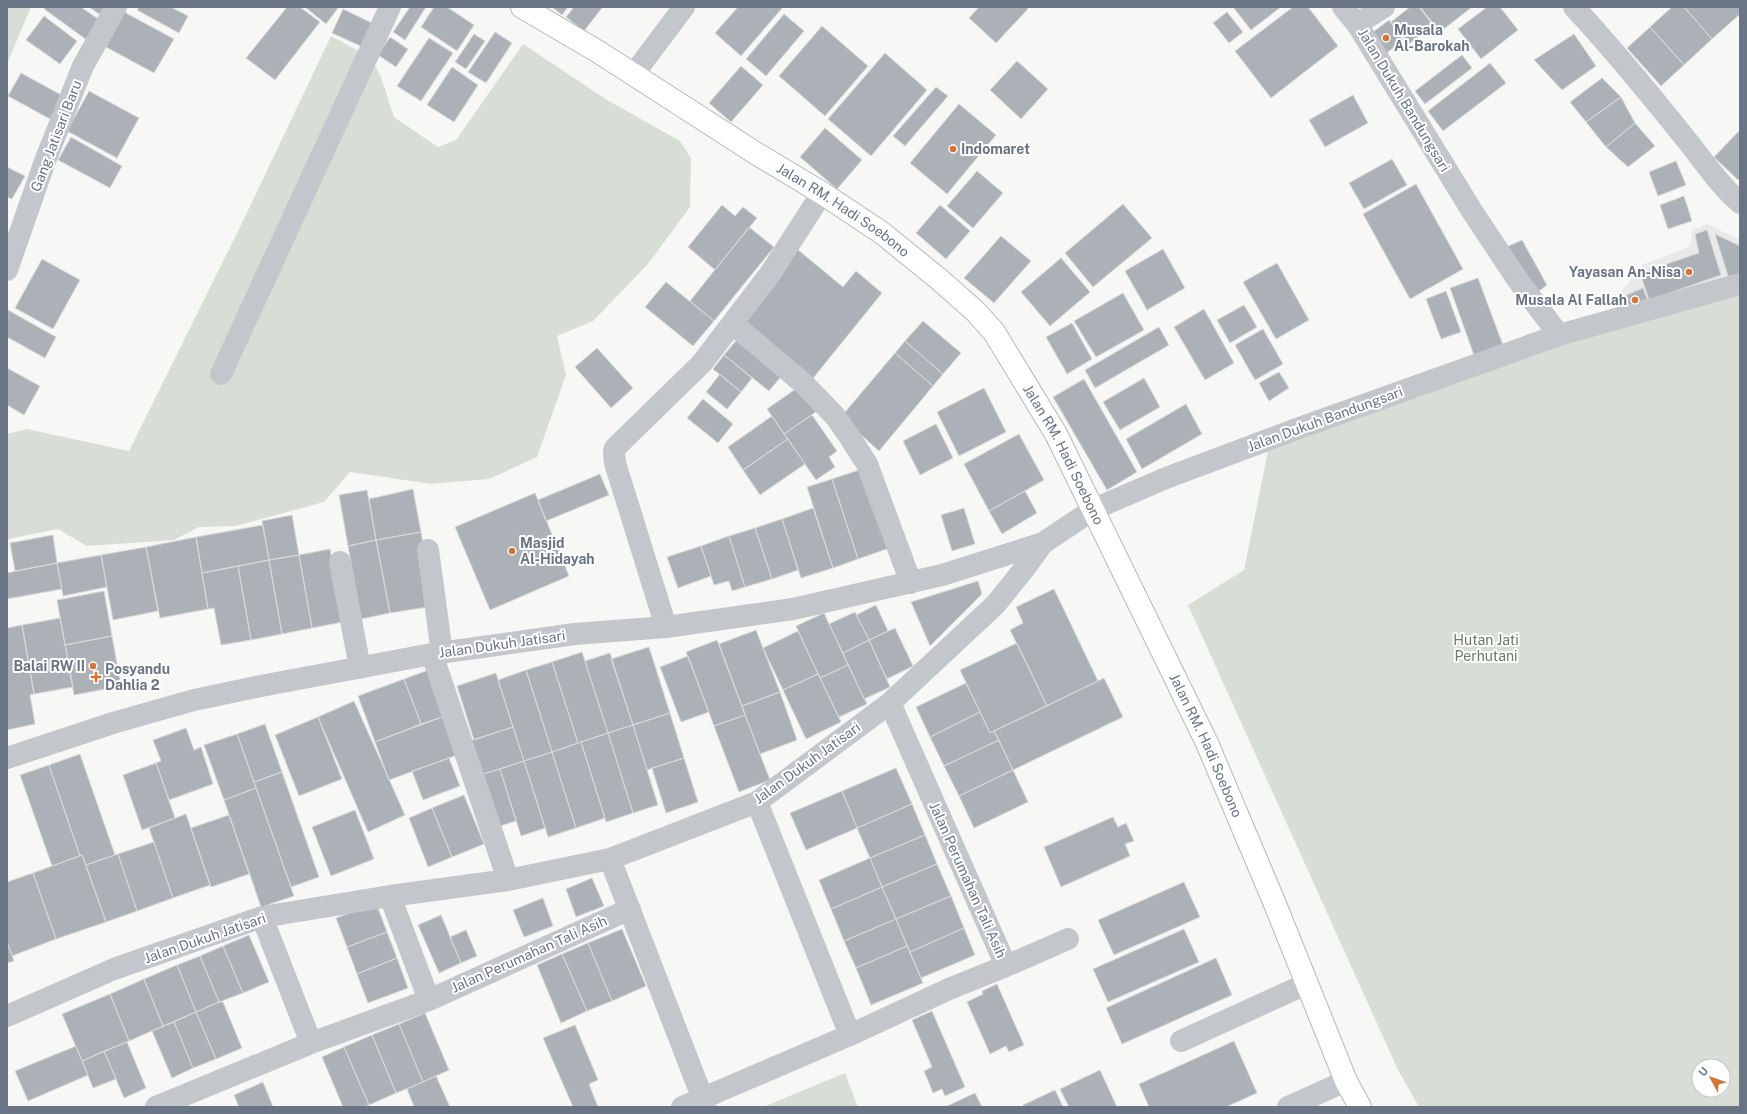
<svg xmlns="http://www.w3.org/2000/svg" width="1747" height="1114" font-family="'Public Sans',sans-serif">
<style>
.built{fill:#e8e9e8}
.green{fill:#d8ded6;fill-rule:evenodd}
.building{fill:#acb1b8;stroke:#d9d9d7}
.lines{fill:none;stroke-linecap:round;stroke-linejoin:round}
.major-casing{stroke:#b5b8bc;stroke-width:24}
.minor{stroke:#c3c6ca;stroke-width:22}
.major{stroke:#fff;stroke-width:22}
.poi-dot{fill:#d57437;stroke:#fff;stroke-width:1.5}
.labels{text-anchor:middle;stroke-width:4;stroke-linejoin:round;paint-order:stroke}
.poi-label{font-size:14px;font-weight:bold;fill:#697484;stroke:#fff;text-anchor:start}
.street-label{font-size:14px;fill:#697484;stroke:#fff}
.park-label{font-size:14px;fill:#687b67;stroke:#fff}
</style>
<rect width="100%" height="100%" fill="#f7f8f5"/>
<path class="built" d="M1707 224 1740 240V280L1625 315 1618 295 1644 264 1686 248 1691 244 1692 230Z"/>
<path class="green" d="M7 7H31L7 64Z
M331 36 370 57 381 77 394 117 438 147 456 140 523 44 607 100 680 141 691 158 690 207 648 264 593 321 557 336 566 375 537 457 489 479 431 484 350 472 324 502 236 526 199 527 174 540 87 546 58 529 9 539 7 542V434L27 429 129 451 243 221Z
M1740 291V1107H1419L1398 1070 1188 605 1244 570 1270 441 1597 323ZM1699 1066H1723V1090H1699Z
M845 1073 858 1107H763Z"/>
<path class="building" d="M46 7H81L101 21 87 40 44 9Z
M89 7H105L99 14Z
M139 7H171L188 16 179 33 137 10Z
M287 7H300L320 22 275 80 246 58Z
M305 7H337L338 8 326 24Z
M410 7H426L405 40 393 32Z
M434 7H447L474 25 457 51 421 27Z
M552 7H568L562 15Z
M574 7H601L602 8 584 31 566 17Z
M738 7H783L741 56 715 33Z
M979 7H1026L1028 9 996 43 969 18Z
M1233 7H1281L1251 30Z
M1293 7H1308L1338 46 1271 98 1235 51Z
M1410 7H1419L1433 25 1409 44 1391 22Z
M1420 7H1472L1440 32Z
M1487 7H1500L1518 30 1481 59 1458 29Z
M1672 7H1684L1712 39 1684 65 1650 27Z
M1684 7H1740V14L1712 39Z
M343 9 378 26 367 49 332 33Z
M124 12 174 39 154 73 106 47Z
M1227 12 1243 32 1229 43 1213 23Z
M784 14 804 31 766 76 746 59Z
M44 16 77 41 60 64 26 40Z
M1389 20 1403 40 1383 56 1368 36Z
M822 26 868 66 825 116 779 76Z
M1650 27 1684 65 1661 86 1627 48Z
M495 32 512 43 486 83 468 72Z
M474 34 485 41 466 69 455 62Z
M1574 34 1596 66 1562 90 1534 60Z
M390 37 408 49 396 67 378 55Z
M429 38 453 53 421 101 397 86Z
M885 53 927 90 871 156 828 119Z
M1462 55 1472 68 1425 104 1415 91Z
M1017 61 1048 89 1021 119 990 90Z
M1490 63 1506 83 1443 131 1428 111Z
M741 66 763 85 731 122 709 103Z
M452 67 478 85 454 122 427 105Z
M21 73 63 96 50 119 8 96Z
M1602 78 1621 97 1586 122 1570 102Z
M936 87 948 96 905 146 893 136Z
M89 91 139 118 117 158 67 131Z
M1353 95 1368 123 1325 147 1309 120Z
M1621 97 1635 123 1606 147 1586 122Z
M959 104 996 135 947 194 910 163Z
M1635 123 1655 146 1628 167 1606 147Z
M825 128 862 160 837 189 800 157Z
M1740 130V178L1738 180 1714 157Z
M71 137 122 166 110 188 58 160Z
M1392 159 1407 185 1364 209 1349 183Z
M1676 161 1686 185 1658 196 1649 172Z
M7 167 25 176 12 199 7 197Z
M977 171 1003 193 973 228 947 206Z
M1416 184 1463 269 1410 299 1363 214Z
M1684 196 1692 221 1668 229 1660 205Z
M1123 204 1152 238 1093 287 1065 253Z
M722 205 735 216 743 207 757 218 715 270 688 247Z
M940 205 970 231 946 259 916 233Z
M749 227 774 247 714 321 690 301Z
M1707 230 1721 275 1649 300 1640 273 1699 253 1695 234Z
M1715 234 1740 246V276H1728Z
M1001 236 1031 261 994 303 964 278Z
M1522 240 1547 285 1535 294 1502 249Z
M797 249 843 287 856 271 882 293 810 382 737 322Z
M1163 249 1185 288 1147 310 1125 271Z
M1061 258 1090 292 1050 326 1021 292Z
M42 259 80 280 53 329 15 308Z
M1277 263 1309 320 1276 339 1243 282Z
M1478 278 1504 348 1475 358 1450 288Z
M666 282 714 321 693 346 645 307Z
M1643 288 1649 303 1627 311 1622 297Z
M1446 291 1461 332 1441 339 1426 299Z
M1123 293 1144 330 1096 357 1074 321Z
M1244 305 1257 327 1230 343 1217 320Z
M1204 309 1234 363 1205 380 1174 327Z
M8 310 56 337 45 358 7 337Z
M923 321 961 353 943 374 905 341Z
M1072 323 1092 359 1067 374 1046 337Z
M1159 327 1169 345 1095 388 1085 370Z
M1263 329 1283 364 1255 380 1235 345Z
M739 337 784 373 769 391 724 355Z
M905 341 943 374 933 386 895 353Z
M597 348 633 388 611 408 575 367Z
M895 353 933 386 879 451 841 417Z
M724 355 752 378 741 392 713 369Z
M7 368 40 386 24 415 7 405Z
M1279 372 1289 388 1269 401 1259 383Z
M720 374 741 392 727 409 706 392Z
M1144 378 1160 407 1120 430 1103 402Z
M1084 379 1137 472 1107 490 1053 397Z
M800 386 817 411 784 434 767 409Z
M984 388 1006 432 959 456 937 412Z
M703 399 733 424 718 443 687 418Z
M1186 404 1202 434 1142 469 1126 439Z
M812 415 837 451 829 457 835 467 816 480 784 434Z
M772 416 788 439 743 470 728 447Z
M936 424 953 458 920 475 903 441Z
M1019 434 1044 480 989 511 964 464Z
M788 439 805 464 760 495 743 470Z
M865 468 892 547 858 559 832 479Z
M600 474 609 495 546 521 538 500Z
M832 479 858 559 833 568 807 487Z
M413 489 421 532 376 540 369 499Z
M367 490 376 540 348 546 339 495Z
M1025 491 1037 513 1002 534 989 511Z
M535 493 569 576 490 610 455 527Z
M813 508 833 568 801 578 782 519Z
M964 508 975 544 952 551 941 515Z
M292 515 299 555 269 560 262 521Z
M782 519 798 570 772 579 755 528Z
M263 525 269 560 202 573 196 537Z
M755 528 772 579 745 587 729 536Z
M421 532 434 606 390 613 376 540Z
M53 535 57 563 15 571 10 543Z
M729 536 745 587 732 591 729 581 714 585 701 546Z
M196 537 208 609 160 618 146 547Z
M376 540 390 613 361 619 348 546Z
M701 546 711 576 678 588 667 557Z
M146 547 158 611 113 620 101 555Z
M330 549 343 622 312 628 299 555Z
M101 555 107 587 63 596 57 563Z
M299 555 312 628 282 634 269 560Z
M269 560 282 634 251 640 238 566Z
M57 563 62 589 7 599V573Z
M238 566 251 640 221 645 214 608 208 609 202 573Z
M978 581 982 594 930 646 911 602Z
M1054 589 1098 681 1047 706 1010 630 1023 623 1016 607Z
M104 591 112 636 65 645 57 600Z
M876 605 888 631 869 640 856 615Z
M855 612 869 640 843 653 829 624Z
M824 613 848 665 820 678 796 626Z
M60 618 73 687 34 694 22 625Z
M22 625 34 694 30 695 35 724 7 730V628Z
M895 628 913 666 887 679 869 640Z
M756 630 780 692 742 706 719 644Z
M798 631 818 674 783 690 763 648Z
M112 636 121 686 74 695 65 645Z
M717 640 745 715 714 726 686 652Z
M869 640 890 687 864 699 843 653Z
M1017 643 1047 706 990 733 960 670Z
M649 647 670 713 633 725 611 659Z
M582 652 608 733 578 743 552 662Z
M610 653 633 725 608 733 585 661Z
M688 656 709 712 681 722 660 667Z
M552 662 578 743 552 752 526 670Z
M848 665 867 704 839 717 820 678Z
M434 668 445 716 421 724 404 679Z
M526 670 552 752 524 761 498 680Z
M496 673 513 727 474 740 457 686Z
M818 674 841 722 806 739 783 690Z
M1104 678 1123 717 1013 770 994 731Z
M404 679 421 724 375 742 358 696Z
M966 683 980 712 930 737 916 707Z
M780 692 797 740 760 754 742 706Z
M354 701 405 815 368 832 318 717Z
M980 712 990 733 994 731 999 740 944 766 930 737Z
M670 713 684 758 647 770 633 725Z
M745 715 770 780 739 792 714 726Z
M445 716 460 754 389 780 375 742Z
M318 717 342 779 299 796 275 735Z
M265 724 282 772 254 782 237 734Z
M633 725 658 805 633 813 608 733Z
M513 727 524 761 477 776 466 742Z
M186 728 194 750 201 747 213 784 169 800 156 763 161 761 153 740Z
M608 733 633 813 606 822 581 742Z
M237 734 256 788 224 800 204 745Z
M999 740 1013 770 959 796 944 766Z
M581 742 605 818 576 828 552 752Z
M552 752 576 828 548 837 524 761Z
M80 754 115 855 86 865 82 855 80 856 49 765Z
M449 758 460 786 423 800 412 771Z
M684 758 698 802 666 813 652 768Z
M524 761 545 828 521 836 500 769Z
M156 763 175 818 142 830 123 775Z
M49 765 80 856 52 866 20 775Z
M896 768 912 804 857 828 842 791Z
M500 769 516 821 494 828 477 776Z
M1013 770 1028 802 974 828 959 796Z
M282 772 319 877 291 887 254 782Z
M256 788 294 896 261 907 224 800Z
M842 791 857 828 806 850 790 813Z
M464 795 484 844 452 857 432 808Z
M912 804 925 835 870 858 857 828Z
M432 808 452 857 428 867 409 818Z
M355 810 374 859 331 876 312 827Z
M186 814 210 885 173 898 149 828Z
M229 815 249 874 211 887 191 828Z
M1113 817 1118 827 1126 823 1134 841 1125 844 1130 856 1061 887 1044 847Z
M925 835 937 864 882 887 870 858Z
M154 842 173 898 137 911 118 854Z
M118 854 137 911 106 922 86 865Z
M82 855 106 922 56 939 33 873Z
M870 858 882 887 831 909 819 880Z
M937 864 951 896 896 919 882 887Z
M33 873 56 939 12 956 7 942V882Z
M592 878 604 906 576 917 566 889Z
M1184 882 1200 917 1114 955 1098 920Z
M882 887 896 919 844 941 831 909Z
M951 896 964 928 910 952 896 919Z
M543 898 553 926 524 937 513 910Z
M376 903 387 932 347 947 336 918Z
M441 915 461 963 439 973 418 925Z
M896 919 907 946 856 968 844 941Z
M964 928 975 955 921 978 910 952Z
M622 929 646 986 612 1001 588 943Z
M1184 929 1199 962 1108 1002 1093 969Z
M466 930 477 956 461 963 450 937Z
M387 932 397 958 357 974 347 947Z
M249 935 269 982 243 993 223 946Z
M7 942 14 961 7 963Z
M588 943 612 1001 587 1011 562 954Z
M223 946 243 993 219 1002 200 956Z
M907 946 923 983 871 1005 856 968Z
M562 954 587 1011 561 1023 537 965Z
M200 956 219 1002 196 1012 177 965Z
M397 958 408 988 368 1003 357 974Z
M1216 958 1232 995 1122 1044 1106 1008Z
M177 965 196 1012 163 1026 144 979Z
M144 979 163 1026 129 1041 110 994Z
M997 984 1024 1045 1009 1052 1006 1046 990 1054 967 1002 983 994 982 991Z
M110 994 129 1041 82 1061 62 1014Z
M219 1002H223L242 1048 216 1059 196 1012Z
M932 1011 965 1087 945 1096 942 1089 933 1093 924 1071 932 1067 912 1020Z
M196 1012 216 1059 193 1068 174 1022Z
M425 1013 449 1070 423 1082 399 1024Z
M174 1022 193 1068 172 1078 152 1031Z
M399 1024 423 1082 396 1093 372 1035Z
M575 1025 598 1080 589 1084 598 1107H573L543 1038Z
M372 1035 396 1093 369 1105 344 1047Z
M1234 1041 1257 1093 1226 1107H1149L1139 1084Z
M127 1042 146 1088 124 1098 104 1051Z
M76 1046 88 1075 28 1101 15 1071Z
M344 1047 369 1105 364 1107H343L322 1057Z
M104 1051 116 1079 93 1088 82 1061Z
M1100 1070 1117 1107H1069L1060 1089Z
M436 1076 450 1107H414L407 1089Z
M263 1082 273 1107H239L234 1095Z
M1055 1090 1063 1107H1023V1105Z
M975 1093 982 1107H945Z"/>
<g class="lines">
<defs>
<g id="major">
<path id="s1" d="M522 7 597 51 757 154 822 193 882 233 940 280 975 311 994 332 1056 434 1207 743 1275 904 1346 1081 1360 1107"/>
</g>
</defs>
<use href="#major" class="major-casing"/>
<path class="minor" d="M1343 7 1357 24 1472 211 1517 279 1559 335
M1574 7C1613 49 1649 93 1685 138 1703 160 1719 185 1740 203
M1357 24 1384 7
M633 75 684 7
M7 270 45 161 83 66 116 7
M733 324 804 384 835 416 849 436 867 464 911 583
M221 374 390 7
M428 550 442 653
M340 562 360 668
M666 627 615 463 614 452 615 448 702 363 770 274 822 193
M432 654 508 880
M7 758 113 723 194 700 266 685 432 654 575 634 666 627 793 609 942 575 1043 543 1094 509 1166 478 1302 427 1559 335 1740 284
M757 802 850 1035
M610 859 706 1107
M390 896 429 1000
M262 917 311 1043
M1006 966 1068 939
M7 1016 114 969 262 917 390 896 508 880 610 859 757 802 890 703 996 604 1024 569 1043 543
M1181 1041 1306 984
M156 1107 311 1043 429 1000 630 909
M682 1107 850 1035 949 989 1006 966 890 703
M1288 1107 1346 1081"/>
<use href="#major" class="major"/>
</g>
<g class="poi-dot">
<circle cx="1386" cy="38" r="4"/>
<circle cx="953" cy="149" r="4"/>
<circle cx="1689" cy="272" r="4"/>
<circle cx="1635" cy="300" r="4"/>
<circle cx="512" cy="551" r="4"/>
<circle cx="93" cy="666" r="4"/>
<path d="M94 671h4v4h4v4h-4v4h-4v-4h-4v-4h4z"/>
</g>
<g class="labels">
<g class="poi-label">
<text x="1394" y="35">Musala<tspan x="1394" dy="16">Al-Barokah</tspan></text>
<text x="961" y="154">Indomaret</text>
<text x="1681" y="277" text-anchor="end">Yayasan An-Nisa</text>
<text x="1627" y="305" text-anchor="end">Musala Al Fallah</text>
<text x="520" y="548">Masjid<tspan x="520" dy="16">Al-Hidayah</tspan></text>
<text x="85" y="671" text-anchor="end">Balai RW II</text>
<text x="105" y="674">Posyandu<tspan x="105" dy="16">Dahlia 2</tspan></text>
</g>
<g class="street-label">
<text transform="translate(1404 100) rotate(59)" y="5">Jalan Dukuh Bandungsari</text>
<text transform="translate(56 136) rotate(-69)" y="5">Gang Jatisari Baru</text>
<text dy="5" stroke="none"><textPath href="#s1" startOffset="380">Jalan RM. Hadi Soebono</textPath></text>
<text transform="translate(1325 419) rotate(-20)" y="5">Jalan Dukuh Bandungsari</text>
<text dy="5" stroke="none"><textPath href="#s1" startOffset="716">Jalan RM. Hadi Soebono</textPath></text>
<text transform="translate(502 644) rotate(-8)" y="5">Jalan Dukuh Jatisari</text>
<text dy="5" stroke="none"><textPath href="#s1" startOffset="1040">Jalan RM. Hadi Soebono</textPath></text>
<text transform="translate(807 763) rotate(-36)" y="5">Jalan Dukuh Jatisari</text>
<text transform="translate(968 880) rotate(66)" y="5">Jalan Perumahan Tali Asih</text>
<text transform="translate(205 938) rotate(-19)" y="5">Jalan Dukuh Jatisari</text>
<text transform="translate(529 954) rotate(-24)" y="5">Jalan Perumahan Tali Asih</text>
</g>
<g class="park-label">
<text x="1486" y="645">Hutan Jati<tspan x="1486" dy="16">Perhutani</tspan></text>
</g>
</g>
<rect width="1747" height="1114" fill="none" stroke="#697484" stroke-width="16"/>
<g transform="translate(1711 1078) rotate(310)"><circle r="19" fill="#ffffff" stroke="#c3c7ce"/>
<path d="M0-3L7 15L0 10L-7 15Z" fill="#d57437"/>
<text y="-6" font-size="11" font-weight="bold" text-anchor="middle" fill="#697484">U</text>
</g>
</svg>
